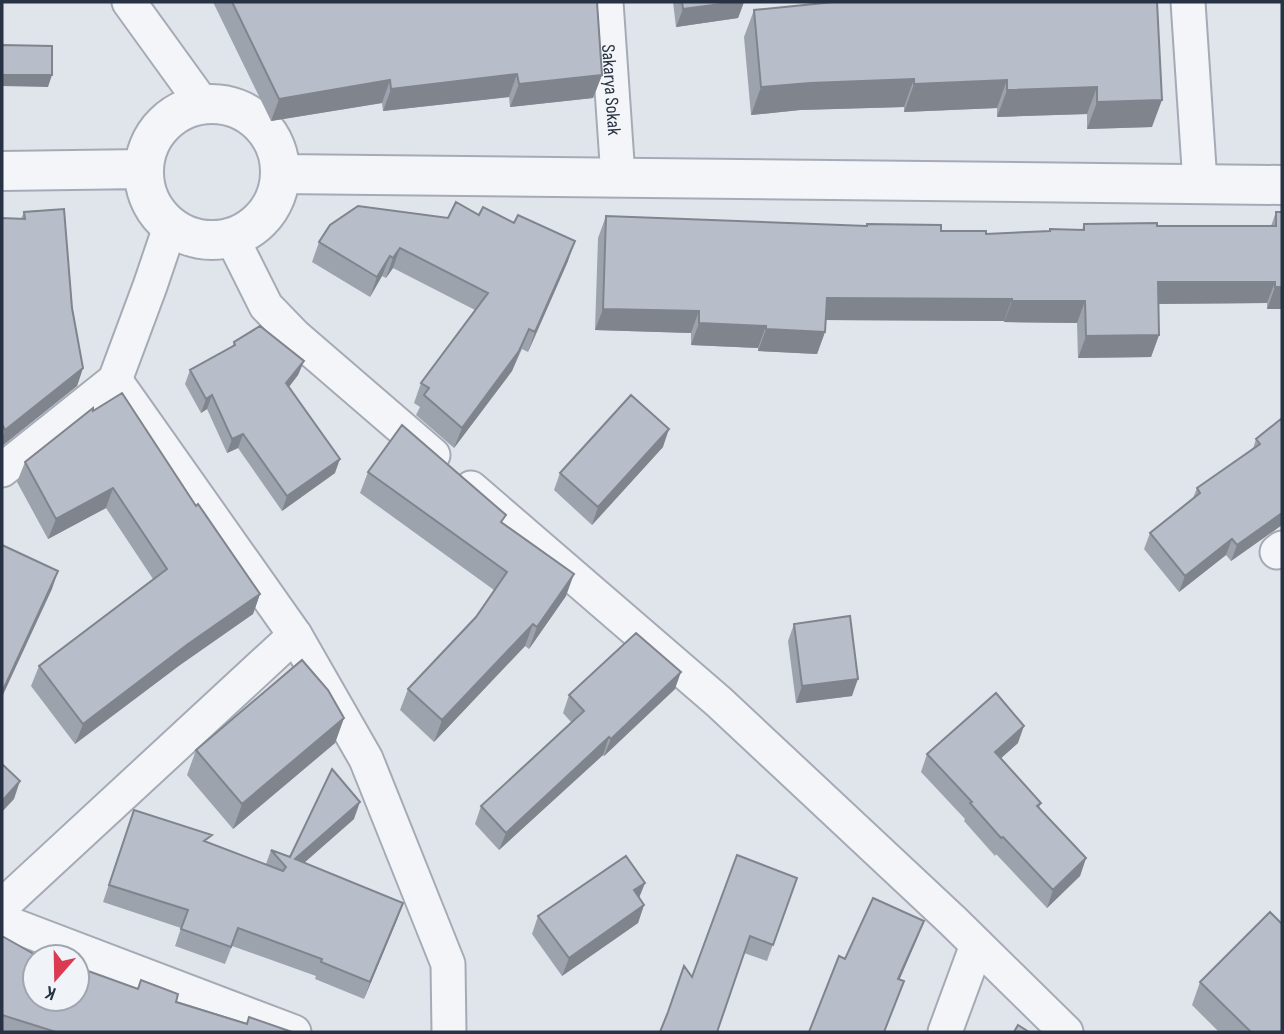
<svg xmlns="http://www.w3.org/2000/svg" width="1284" height="1034" font-family="'Sofia Sans Condensed',sans-serif">
<style>
.lines{fill:none;stroke-linecap:round;stroke-linejoin:round}
.minor-casing{stroke:#a5abb6;stroke-width:37}
.tertiary-casing{stroke:#a5abb6;stroke-width:42}
.minor{stroke:#f4f5f8;stroke-width:33}
.tertiary{stroke:#f4f5f8;stroke-width:38}
.wall{fill:#9da3ad}
.shaded-wall{fill:#80848d}
.building{fill:#b7bdc9;stroke:#80848d;stroke-width:2}
.labels{text-anchor:middle;stroke-width:7;stroke-linejoin:round;paint-order:stroke}
.street-label{font-size:19px;fill:#273244;stroke:#f0f3f8}
</style>
<rect width="100%" height="100%" fill="#e0e4eb"/>
<g class="lines">
<defs>
<g id="minor">
<path d="M129 2 202 103"/>
<path id="s1" d="M606 2 618 177"/>
<path d="M1188 2 1200 183"/>
<path d="M232 238 266 306 295 336 433 455"/>
<path d="M115 380 295 635 366 759 448 964 449 1032"/>
<path d="M2 470 115 380 150 286 170 227"/>
<path d="M471 488 719 702 953 921 1066 1032"/>
<path d="M1277 552 1282 548"/>
<path d="M2 906 295 635"/>
<path d="M2 921 294 1032"/>
<path d="M945 1032 977 945"/>
</g>
<path id="tertiary" d="M144 172a68 68 0 1 1 136 0a68 68 0 1 1-136 0Z
M2 171 143 169
M281 174 1282 185"/>
</defs>
<use href="#minor" class="minor-casing"/>
<use href="#tertiary" class="tertiary-casing"/>
<use href="#minor" class="minor"/>
<use href="#tertiary" class="tertiary"/>
</g>
<path class="wall" d="M213 2H597L602 75 593 98 510 107 509 97 383 111 382 103 271 121Z
M673 2H744L738 18 676 27Z
M823 2H1157L1152 127 1087 129V114L997 117V108L904 112V107L800 110 751 115 744 37 754 10 823 3Z
M24 212 72 308 83 368 77 386 2 446V218L21 219Z
M1276 212H1282V309H1267V303L1158 304 1159 335 1151 357 1078 358 1077 323 1004 322V321L826 320 825 332 817 354 758 351V348L691 345V333L595 330 598 238 606 216 941 231 986 234 1049 231 1050 229 1082 230 1084 224 1157 226H1271Z
M319 242 568 261 528 352 522 349 512 371 454 448 416 415 420 407 414 403 421 383 475 310 393 268 386 278 382 276 370 297 312 262Z
M234 342 304 361 298 375 289 387 335 473 282 511 238 448 227 453 207 409 201 413 185 384 190 370 232 347Z
M93 411 196 506 260 594 253 614 180 665 75 744 31 686 39 666 153 579 106 508 48 539 17 482 25 462Z
M1282 418V525L1231 561 1226 555 1179 592 1144 549 1150 533 1193 498 1197 488 1253 449 1256 439Z
M663 447 592 525 554 490 560 473Z
M368 472 503 523 566 596 529 649 525 646 434 742 400 710 408 689 476 617 494 590 360 493Z
M794 624 852 696 796 703 788 641Z
M675 689 604 756 603 755 499 850 475 824 481 806 571 722 563 713 569 695Z
M344 718 335 743 233 829 187 775 196 750Z
M1018 743 1001 758 1041 803 1039 808 1086 858 1080 876 1047 908 996 854 995 856 964 821 965 819 921 772 927 754Z
M354 819 304 863 403 903 364 999 315 979 316 976 232 946 225 964 175 946 181 928 103 902 128 827 209 843 266 864 271 850 290 857Z
M797 878 767 961 744 953 692 977Z
M645 883 639 898 644 905 638 923 562 976 532 934 538 916Z
M2 936 35 999 138 989 247 1023 293 1032H2Z
M1200 982 1282 1032H1219L1192 1005Z"/>
<path class="shaded-wall" d="M736 2H744L738 18 676 27 683 9Z
M517 74 509 97 383 111 391 89Z
M2 75H52L48 87 2 86Z
M602 75 593 98 510 107 519 84Z
M914 79 904 107 800 110 751 115 761 87 810 83Z
M390 80 382 103 271 121 279 99Z
M1007 80 997 108 904 112 914 84Z
M1097 87 1087 114 997 117 1007 90Z
M1162 100 1152 127 1087 129 1097 102Z
M575 241 568 261 528 352 535 332Z
M400 248 393 268 386 278 393 258Z
M390 256 382 276 370 297 377 277Z
M1158 282H1275L1267 303 1150 304Z
M1275 287H1282V309H1267Z
M827 298 1012 299 1004 321 819 320Z
M1012 301H1085L1077 323 1004 322Z
M603 309 699 311 691 333 595 330Z
M699 323 766 326 758 348 691 345Z
M529 329 512 371 454 448 462 428Z
M766 329 825 332 817 354 758 351Z
M1159 335 1151 357 1078 358 1086 336Z
M304 361 298 375 281 397 286 383Z
M83 368 77 386 2 446V440L5 430Z
M212 395 207 409 201 413 206 399Z
M669 429 663 447 592 525 598 507Z
M243 434 238 448 227 453 232 439Z
M340 459 335 473 282 511 287 496Z
M113 488 106 508 48 539 56 519Z
M1282 513V525L1231 561 1237 545Z
M1232 539 1226 555 1179 592 1185 576Z
M58 571 52 589 2 697 3 690Z
M574 574 566 596 529 649 537 627Z
M260 594 253 614 180 665 75 744 83 724 188 644Z
M533 624 525 646 434 742 442 720Z
M681 672 675 689 604 756 611 739Z
M858 679 852 696 796 703 802 686Z
M344 718 335 743 233 829 242 804Z
M1024 726 1018 743 989 769 995 752Z
M609 737 603 755 499 850 506 833Z
M20 781 14 799 2 812V801Z
M360 802 354 819 289 876 295 859Z
M1086 858 1080 876 1047 908 1053 890Z
M645 883 638 900 634 890Z
M403 903 397 920 364 999 370 982Z
M644 905 638 923 562 976 569 958Z
M924 921 917 939 892 997 898 979Z"/>
<path class="building" d="M232 2H597L602 75 519 84 517 74 391 89 390 80 279 99Z
M682 2H736L683 9Z
M834 2H1157L1162 100 1097 102V87L1007 90V80L914 84V79L810 83 761 87 754 10Z
M2 45 52 46V75H2Z
M456 202 479 215 483 207 514 223 518 215 575 241 535 332 529 329 519 351 462 428 424 395 429 388 421 383 488 293 400 248 393 258 390 256 377 277 319 242 330 225 358 206 448 218Z
M64 209 72 308 83 368 5 430 2 424V218L25 219 24 212Z
M1276 212H1282V287H1275V282H1158L1159 335 1086 336 1085 301H1012V299L827 298 825 332 766 329V326L699 323V311L603 309 606 216 867 226V224L941 225V231H986V234L1050 231V229L1084 230V224L1157 223V226H1276Z
M260 326 304 361 286 383 340 459 287 496 243 434 232 439 212 395 206 399 190 370 235 345 234 342Z
M122 393 196 506 198 504 260 594 188 644 83 724 39 666 167 569 113 488 56 519 25 462 93 408V411Z
M631 395 669 429 598 507 560 473Z
M1282 418V513L1237 545 1232 539 1185 576 1150 533 1200 493 1197 488 1260 444 1256 439Z
M402 425 506 515 501 522 574 574 537 627 533 624 442 720 408 689 476 617 507 572 368 472Z
M2 545 58 571 3 690H2Z
M850 616 858 679 802 686 794 624Z
M636 633 681 672 611 739 609 737 506 833 481 806 584 711 569 695Z
M302 660 328 690 344 718 242 804 196 750Z
M996 693 1024 726 995 752 1041 803 1037 806 1086 858 1053 890 1003 837 1001 838 970 803 972 802 927 754Z
M2 764 20 781 2 801Z
M332 769 360 802 295 859 403 903 370 982 321 962 322 959 238 928 231 947 181 929 188 910 109 885 134 810 212 835 204 841 283 871 286 867 271 850 290 857Z
M737 855 797 878 773 945 750 936 717 1032H660L668 1012 684 966 692 977Z
M626 856 645 883 634 890 644 905 569 958 538 916Z
M873 898 924 921 898 979 904 981 884 1032H809L839 956 845 959Z
M1270 912 1282 924V1032H1251L1200 982Z
M2 936 39 957H35V999H77V967L138 989 141 980 178 994 176 1002 247 1024 249 1017 292 1032H56L2 1015Z
M1018 1025 1029 1032H1014Z"/>
<g class="labels">
<g class="street-label">
<text dy="7" stroke="none"><textPath href="#s1" startOffset="88">Sakarya Sokak</textPath></text>
</g>
</g>
<rect width="1284" height="1034" fill="none" stroke="#273244" stroke-width="7"/>
<g transform="translate(56 978) rotate(200)"><circle r="33" fill="#f0f3f8" stroke="#a0a6b0" stroke-width="2"/>
<path d="M0-5L12 26L0 18L-12 26Z" fill="#db3a51"/>
<text y="-10" font-size="19" font-weight="bold" text-anchor="middle" fill="#273244">K</text>
</g>
</svg>
